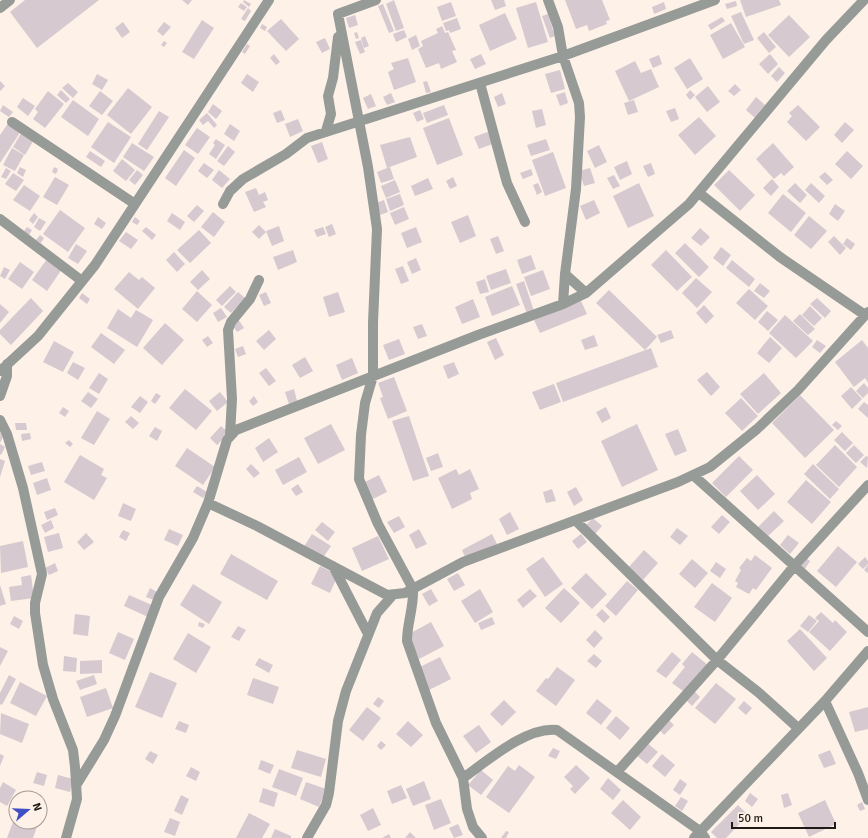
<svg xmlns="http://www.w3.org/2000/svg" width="868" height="838" font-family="Signika,sans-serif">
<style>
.building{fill:#d7c9d0}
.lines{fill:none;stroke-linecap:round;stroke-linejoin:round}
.minor{stroke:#969b97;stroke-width:10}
</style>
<rect width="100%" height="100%" fill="#fdf1e8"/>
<path class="building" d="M25 0H99L37 48 10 12Z
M182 0H192L188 5Z
M244 0 251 4 249 7 243 2Z
M394 0 404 28 396 31 386 4Z
M491 0H504L506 6 495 10Z
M565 0H602L610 20 606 21 607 24 589 31 587 25 576 29Z
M740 0H779L781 5 746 17Z
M736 1 737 6 727 9 725 4Z
M451 2 456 16 442 21 437 7Z
M536 2 548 42 528 48 516 8Z
M664 2 666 9 654 14 652 7Z
M241 3 247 7 244 11 238 7Z
M383 4 394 31 389 33 378 6Z
M248 8 251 11 245 21 241 19Z
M741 12 754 40 744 44 731 16Z
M505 13 517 39 490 51 479 25Z
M548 14 555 36 550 38 542 16Z
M355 15 358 25 349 28 346 18Z
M789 15 810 37 789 57 768 35Z
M722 17 725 21 711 30 708 25Z
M457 18 461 29 450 33 449 30 446 31 443 23Z
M281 19 299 39 286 51 267 31Z
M202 20 214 28 194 59 182 52Z
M123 22 130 32 122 38 115 28Z
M164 22 171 27 163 36 157 31Z
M731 23 745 47 723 59 710 35Z
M262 24 267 27 265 31 260 28Z
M442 26 445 33 448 32 456 50 452 51 457 62 441 69 439 63 426 68 418 49 423 46 421 41 438 33 436 29Z
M404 30 407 37 396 42 393 34Z
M357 32 359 38 356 39 354 33Z
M764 32 776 47 769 53 757 38Z
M416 35 420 46 412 50 408 39Z
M365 36 369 46 364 48 361 38Z
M325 38 330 49 322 53 316 42Z
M361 40 365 52 360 54 355 42Z
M164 41 167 43 164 47 161 45Z
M247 44 250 46 245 54 242 52Z
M274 54 280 62 276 65 270 58Z
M481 54 486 64 475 69 470 59Z
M770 54 778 64 768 74 759 64Z
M659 55 662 64 653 68 649 59Z
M408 58 416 82 394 90 388 72 394 69 391 63Z
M690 58 703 79 687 89 674 68Z
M635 61 641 73 651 69 659 87 629 101 615 71Z
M779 67 785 73 777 82 771 76Z
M560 70 565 89 551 93 545 74Z
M97 74 108 80 102 90 92 84Z
M247 74 259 82 253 92 241 83Z
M0 81 5 86 0 91Z
M427 81 431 92 426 93 423 82Z
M68 83 78 92 73 98 62 88Z
M735 84 741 90 734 96 728 91Z
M708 86 720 102 707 112 695 97Z
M128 88 152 107 131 134 107 115Z
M61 90 70 99 66 103 57 95Z
M690 90 695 95 690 100 686 95Z
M48 91 64 104 45 128 33 119 38 112 35 109Z
M100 91 113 101 102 115 89 106Z
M565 92 568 103 560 106 556 95Z
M391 93 395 102 387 105 383 97Z
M502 93 506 104 498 107 494 97Z
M371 94 376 106 368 109 363 98Z
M756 97 765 105 755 118 746 110Z
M23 98 35 106 28 116 17 107Z
M73 100 99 119 88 136 61 117Z
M634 100 638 112 628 115 624 103Z
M213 104 222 111 216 119 208 112Z
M3 105 13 112 9 117 0 111Z
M444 105 448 115 427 123 423 113Z
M798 105 820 127 806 141 787 122 792 116 789 113Z
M675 108 679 119 671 122 666 111Z
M542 109 546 125 536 128 532 111Z
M281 110 285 120 277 123 273 113Z
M420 110 424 119 417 122 413 113Z
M159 111 169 117 147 150 138 144Z
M207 113 217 125 214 128 208 121 203 125 199 120Z
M699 117 716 136 695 155 678 135Z
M449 118 463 155 437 165 423 128Z
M298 119 303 131 290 137 285 124Z
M9 122 21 131 0 163V135Z
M108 122 131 137 114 163 91 147Z
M845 122 854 130 842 143 834 135Z
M230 124 240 131 234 141 224 134Z
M197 128 210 137 198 154 185 145Z
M23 130 35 138 25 155 13 147Z
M490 131 495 143 479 149 474 137Z
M410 137 417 157 387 168 380 145Z
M216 139 225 145 216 159 209 154 215 145 213 143Z
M546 139 550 150 531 156 527 145Z
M322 142 328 159 318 163 311 146Z
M132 143 154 157 144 171 123 157Z
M773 143 794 167 784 176 781 173 774 179 756 159Z
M599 145 607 162 595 168 587 151Z
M228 146 235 152 224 166 217 161Z
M12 148 24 155 15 171 3 165Z
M184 150 195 158 176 186 165 178Z
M90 151 105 161 101 167 86 157Z
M847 151 863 166 851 179 835 164Z
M553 152 566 188 545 196 532 160Z
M122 159 135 170 126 181 113 171Z
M627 161 632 174 620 180 614 167Z
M204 163 214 170 207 178 198 171Z
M651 163 655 174 648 177 643 166Z
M20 167 26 170 23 177 17 173Z
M54 167 58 169 56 174 52 172Z
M390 167 394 179 381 183 377 172Z
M6 168 11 171 6 179 1 177Z
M590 168 595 183 584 186 579 171Z
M531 169 533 175 523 179 520 173Z
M137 170 143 175 135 185 129 180Z
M219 170 230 179 222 188 212 180Z
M729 170 755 195 740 211 714 185Z
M825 172 833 180 827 185 819 177Z
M13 173 24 180 16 191 5 184Z
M614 175 620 186 613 189 607 178Z
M55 177 69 185 57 205 43 197Z
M453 177 457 186 450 189 446 181Z
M428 178 433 189 415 196 411 186Z
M772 179 779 187 771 196 763 188Z
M395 180 400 192 386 198 381 186Z
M538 183 542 192 537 195 533 185Z
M639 183 654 216 628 228 613 196Z
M795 183 807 195 800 203 787 191Z
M811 183 825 196 819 203 805 190Z
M24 185 40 196 30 211 13 200Z
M256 188 259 195 265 192 268 200 263 202 266 207 254 212 245 192Z
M400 194 404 205 390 211 386 199Z
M783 194 806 213 791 232 768 213Z
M384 200 388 212 380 215 376 203Z
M594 200 600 213 586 220 580 206Z
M835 204 845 211 838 221 829 214Z
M197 205 204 211 194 222 187 216Z
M404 207 409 219 395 225 390 213Z
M60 210 85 228 68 252 43 234Z
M213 212 225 222 214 237 201 227Z
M34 213 38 217 33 224 29 220Z
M172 213 185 222 180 230 167 221Z
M468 215 476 236 460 243 451 222Z
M809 216 827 231 811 249 794 235Z
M98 217 106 223 102 229 94 224Z
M135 217 140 221 137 225 132 222Z
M39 218 46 222 40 231 34 227Z
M332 224 336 234 329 237 325 227Z
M259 225 266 232 259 239 252 232Z
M279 226 284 241 272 246 266 231Z
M27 227 32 230 29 235 24 231Z
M146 227 156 235 152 240 142 231Z
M323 227 326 234 317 237 314 230Z
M416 227 422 242 407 248 401 233Z
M700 228 710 237 701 246 691 238Z
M199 230 211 243 190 263 177 250Z
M126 232 138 240 131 249 119 241Z
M40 235 44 238 41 243 36 240Z
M498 236 504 251 496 254 490 239Z
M834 236 846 248 840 255 828 242Z
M847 238 855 244 851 250 843 244Z
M685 243 709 267 699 277 675 253Z
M76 244 87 251 78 264 68 258Z
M721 247 731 255 723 266 713 258Z
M293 250 297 262 278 270 273 257Z
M666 250 692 277 677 291 651 265Z
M174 252 185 264 177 272 166 260Z
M531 255 536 269 522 274 517 260Z
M416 258 421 270 412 274 407 262Z
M47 259 62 269 47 291 32 280Z
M732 260 755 279 749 287 726 268Z
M20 262 34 272 22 289 8 279Z
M403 266 409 281 401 284 395 269Z
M4 267 10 270 5 279 0 276Z
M506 269 511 283 491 290 486 276Z
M202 270 210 279 198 290 190 282Z
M543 270 550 289 531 296 524 277Z
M129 272 139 280 142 277 155 288 138 309 114 289Z
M696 278 712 292 697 308 682 293Z
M485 279 489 292 480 294 476 282Z
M524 281 534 311 527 314 516 284Z
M760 283 770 291 764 298 754 291Z
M230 286 236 292 222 306 216 300Z
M512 286 520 305 492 316 485 297Z
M749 289 768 306 755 320 736 303Z
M609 290 657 337 645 350 596 303Z
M197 291 212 305 197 322 182 309Z
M238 292 245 298 231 313 224 307Z
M266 292 271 303 264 306 259 295Z
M338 292 345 312 329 317 323 297Z
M82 293 90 299 87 304 79 298Z
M31 298 43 311 11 345 0 334V330Z
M817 298 831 311 825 318 810 304Z
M473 299 480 317 462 324 455 307Z
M581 301 587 314 540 333 534 320Z
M0 304 9 312 0 323Z
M704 305 714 316 706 324 696 313Z
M810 306 822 318 814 326 802 315Z
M221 308 227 317 218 322 213 313Z
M118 309 131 318 136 310 153 320 137 347 107 328Z
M767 311 778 320 768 331 758 322Z
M800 314 815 329 808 335 793 321Z
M785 315 813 341 796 358 769 333Z
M238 319 244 328 237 332 231 323Z
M165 323 184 340 162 365 143 348Z
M422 324 427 336 418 339 413 327Z
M269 330 276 339 264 350 256 341Z
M671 330 674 338 661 343 657 335Z
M101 333 125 350 114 364 91 347Z
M594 335 598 346 585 350 581 340Z
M208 336 213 343 207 347 202 340Z
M770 337 782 348 769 363 757 353Z
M496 338 504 355 495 360 487 342Z
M399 339 405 354 389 360 383 345Z
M817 340 826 346 820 353 812 347Z
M862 340 868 348V383L865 378 854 387 835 362Z
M54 341 74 352 63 372 43 362Z
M243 346 246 354 238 357 235 349Z
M651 348 658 367 563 402 556 383Z
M305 357 313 371 300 378 292 365Z
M352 358 358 373 342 380 336 365Z
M73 362 85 368 78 380 67 373Z
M454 362 459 374 448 379 443 366Z
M266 368 276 381 269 386 259 373Z
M707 372 720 387 711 396 697 380Z
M99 373 108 379 99 394 89 388Z
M764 373 781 393 758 414 740 394Z
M394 377 407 411 388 419 380 398 383 397 378 383Z
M864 383 868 388V393L863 398 856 391Z
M554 384 561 402 540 410 532 392Z
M851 387 862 399 852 409 841 396Z
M185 389 212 411 196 430 169 408Z
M294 389 297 401 289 404 285 392Z
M88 392 98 399 91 408 81 401Z
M220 392 228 402 217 411 209 401Z
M156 393 161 396 155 404 151 401Z
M800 395 834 430 805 458 772 423Z
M140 396 148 402 140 413 131 407Z
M254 396 258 402 253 406 249 401Z
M741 398 758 416 742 431 725 413Z
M864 402 868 405V418L858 409Z
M63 407 69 411 65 417 59 413Z
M606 407 611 418 602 423 596 412Z
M97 411 110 419 94 445 81 438Z
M131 416 139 423 133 429 125 422Z
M409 416 429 476 413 481 392 421Z
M836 421 842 426 838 430 832 425Z
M15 423H26L27 430H16Z
M331 424 345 450 318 464 304 438Z
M637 424 658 470 622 487 601 441Z
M221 426 229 433 217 445 210 438Z
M155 427 162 431 157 441 149 436Z
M678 429 687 451 675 456 665 434Z
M842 432 853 443 845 451 834 440Z
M0 433 4 435 0 443Z
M30 433 31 439 22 441 21 434Z
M269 438 278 452 263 462 255 448Z
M69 440 73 444 70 447 65 443Z
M0 444 5 447 1 455 0 454Z
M835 445 857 467 839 487 816 465Z
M854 445 864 455 856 463 846 453Z
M187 448 215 467 203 485 175 466Z
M438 453 443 467 431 471 426 458Z
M80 455 104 469 101 475 107 478 94 500 64 482Z
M739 456 753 470 726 497 712 483Z
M866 456 868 457 867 468 860 462Z
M299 457 307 472 283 485 275 470Z
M0 459 5 461 0 477Z
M42 462 45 471 31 475 28 466Z
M251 464 260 473 254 478 246 469Z
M813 464 839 489 830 499 804 474Z
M456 469 459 475 470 469 479 489 470 493 472 499 452 509 438 478Z
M379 475 387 492 371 500 363 483Z
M757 475 775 494 758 510 740 491Z
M47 478 51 490 37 495 33 483Z
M806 480 831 502 812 524 787 502Z
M298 484 303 492 296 496 291 489Z
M197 486 207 492 203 498 193 492Z
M576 487 583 500 574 506 567 492Z
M552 489 556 501 546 503 543 492Z
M123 503 136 509 131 521 118 516Z
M55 508 58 515 47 520 44 512Z
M774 511 784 521 768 536 758 527Z
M510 512 519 529 507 535 499 519Z
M722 515 730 522 719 534 711 527Z
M399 516 405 527 394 533 387 522Z
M593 518 602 526 595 534 586 525Z
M51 520 54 528 45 533 41 525Z
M322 522 335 532 328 541 315 530Z
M677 528 688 536 680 545 670 537Z
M169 529 183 535 178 546 164 540Z
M419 529 427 544 416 549 409 535Z
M123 530 130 533 126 541 119 537Z
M59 533 63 548 48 552 44 537Z
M86 533 94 542 84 550 77 542Z
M312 534 331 546 322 559 303 548Z
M492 534 497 544 466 559 462 550Z
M581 534 587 542 578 549 572 541Z
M788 535 799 543 790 554 780 545Z
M378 536 389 559 362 571 352 548Z
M23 541 28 567 1 573 0 546Z
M838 546 857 562 836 587 817 571Z
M644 550 658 563 643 580 629 567Z
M231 554 278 581 267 600 220 574Z
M755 555 772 568 756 590 753 588 749 594 736 587 738 583 735 581 741 570 739 568 747 558 751 561Z
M543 557 563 584 545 597 526 569Z
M805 557 810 561 805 569 799 565Z
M865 557 868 561V564L863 569 858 564Z
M692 559 708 573 695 588 679 574Z
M716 562 726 569 720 578 710 571Z
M55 563 58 571 49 575 45 568Z
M868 565V573L864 570Z
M320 566 338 575 330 593 311 584Z
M458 573 465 585 454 591 447 579Z
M586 573 607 594 592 609 571 588Z
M31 575 34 598 11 601 9 587 22 585 21 577Z
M627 581 638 590 616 616 605 606Z
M712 583 732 598 715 622 694 607Z
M193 584 222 602 209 624 180 605Z
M0 585 6 604 0 606Z
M150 588 157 592 154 600 146 597Z
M564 588 580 603 561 623 545 608Z
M431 589 438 601 429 606 422 594Z
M480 589 493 612 475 623 461 601Z
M530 589 537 596 523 608 517 600Z
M129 595 154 606 148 617 124 606Z
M602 609 610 617 604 623 596 615Z
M821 612 833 623 835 620 847 632 830 651 809 632 819 621 815 618Z
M75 614 90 616 88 636 73 634Z
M809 615 817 621 808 632 800 626Z
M14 616 23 621 19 629 10 624Z
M492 617 495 624 481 630 478 623Z
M199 622 205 624 203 628 198 626Z
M431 622 444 646 419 659 407 635Z
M238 626 246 630 239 641 231 637Z
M800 629 827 658 814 671 787 641Z
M595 630 603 638 594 648 586 640Z
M118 632 134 639 125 660 109 653Z
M188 633 211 647 196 673 173 659Z
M0 647 8 651 0 666Z
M672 652 681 660 666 678 656 671Z
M692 652 709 666 687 694 672 683 685 667 682 664Z
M594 654 602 661 596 668 587 661Z
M64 656 77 658 76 672 63 671Z
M440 657 451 679 429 690 418 668Z
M259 658 273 665 269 673 255 665Z
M102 660V673L80 674V661Z
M557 667 575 680 556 706 536 691 546 678 548 679Z
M150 672 177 683 162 718 135 707Z
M9 675 16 679 2 705 0 704V693Z
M94 675 97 684 80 690 76 681Z
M253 678 279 687 273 704 247 695Z
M20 682 47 696 36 716 10 703Z
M716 683 736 699 715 724 695 708Z
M106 688 113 708 87 717 80 697Z
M694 691 700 697 692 706 686 700Z
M378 697 384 701 379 708 373 704Z
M597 699 612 711 601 725 586 713Z
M504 700 516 712 502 726 490 714Z
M744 701 752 708 746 715 738 708Z
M367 707 381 718 363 741 349 730Z
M868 707V729L855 732 849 712Z
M1 713 29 724 22 743 0 734Z
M616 716 630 728 620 740 606 728Z
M667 718 674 725 664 735 658 728Z
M179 721 189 725 186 733 175 729Z
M408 721 423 735 411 747 396 734Z
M479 725 491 742 476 753 463 736Z
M381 741 386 745 381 750 377 746Z
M646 742 658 752 647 764 636 755Z
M553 748 560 751 556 759 548 756Z
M297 750 326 759 321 777 291 768Z
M830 750 836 764 824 768 818 755Z
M150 751 158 755 153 764 145 759Z
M0 754 4 756 0 766Z
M662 754 675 765 665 777 652 766Z
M261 760 274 765 270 774 258 769Z
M519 765 535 777 509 813 486 797 508 766 515 771Z
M576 765 590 778 575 794 570 789 573 786 564 777Z
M191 767 200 772 196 781 186 776Z
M279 769 303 778 296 796 272 787Z
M481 770 493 780 481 795 468 785Z
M37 772 47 775 44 786 33 783Z
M58 775 73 779 70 792 55 788Z
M608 778 621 790 613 800 600 789Z
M680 779 687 784 680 795 673 790Z
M424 781 431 799 413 806 406 789Z
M3 782 16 790 7 806 0 802V788Z
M306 782 326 789 319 807 300 799Z
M401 785 407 798 392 804 387 791Z
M263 788 278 793 274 807 259 802Z
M750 793 758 799 752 807 745 801Z
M788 793 792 805 784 808 781 795Z
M181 795 189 799 182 815 174 811Z
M681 797 688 801 682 811 675 806Z
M441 799 451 823 434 830 425 805Z
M623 800 641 817 630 830 611 813Z
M825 800 836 824 809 837 798 813Z
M862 802 865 809 860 811 857 805Z
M40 803 46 805 42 818H40Z
M738 805 748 815 726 838H717L711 832Z
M373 808 381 825 368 831 360 815Z
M249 813 270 824 262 838H236Z
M16 814V822H33L38 824 33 838H7Z
M170 818 180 822 175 836 164 832Z
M458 824 463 835 454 838 449 828Z
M275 829 291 836V838H271Z
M506 831 509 832 506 838H501Z
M410 832 416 838H405Z
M389 834 391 838H382Z"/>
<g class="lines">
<path class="minor" d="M376 0 338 14 368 167 377 229 373 323V376L365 403 361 435 359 479 378 524 413 589C414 607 407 623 407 641L436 723 463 778 467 809 473 827 482 838
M548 0 558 27 563 56 579 103 580 117 576 189 565 274 563 304
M0 8 10 0
M480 83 507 183 525 222
M12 122 135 204
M326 131 331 114 328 96 333 78 338 37
M699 193 780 257 865 315
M223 204 230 191 243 179 286 154 307 138 563 56 715 0
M0 219 82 281
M565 274 586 293
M0 371 38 336 95 265 269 0
M0 396 7 376V364
M0 420 7 434 23 488 42 574 35 603V613L43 665 53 699 73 750 75 767 77 799 66 838
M230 435 232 399 228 330 231 322 250 299 259 280
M693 475 868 632
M208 503 257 526 387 595 405 593 463 562 678 482 710 467 757 429 798 390 868 312
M576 521 717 660 758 692 798 728
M333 566 368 634
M825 701 858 773 868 800
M617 772 717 660 795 565 868 485
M463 778C487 761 527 726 557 730L700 831 705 838
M77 784 104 740 115 716 159 597 193 538 208 503 227 440 236 430 478 335 563 304 586 293 689 204 826 40 864 0
M307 838 326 805 329 793 338 721 346 691 377 613 392 596
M694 838 825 701 868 651"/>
</g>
<g transform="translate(28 810) rotate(71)"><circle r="19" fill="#fdf1e8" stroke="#a49b94"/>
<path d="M0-3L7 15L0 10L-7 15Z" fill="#404fc3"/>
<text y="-6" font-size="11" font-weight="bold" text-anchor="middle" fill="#1e1a16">N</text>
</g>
<path d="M732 822v6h103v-6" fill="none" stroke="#1e1a16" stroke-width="2"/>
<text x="738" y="822" font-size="12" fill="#1e1a16" stroke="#fdf1e8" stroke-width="3" paint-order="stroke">50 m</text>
</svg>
